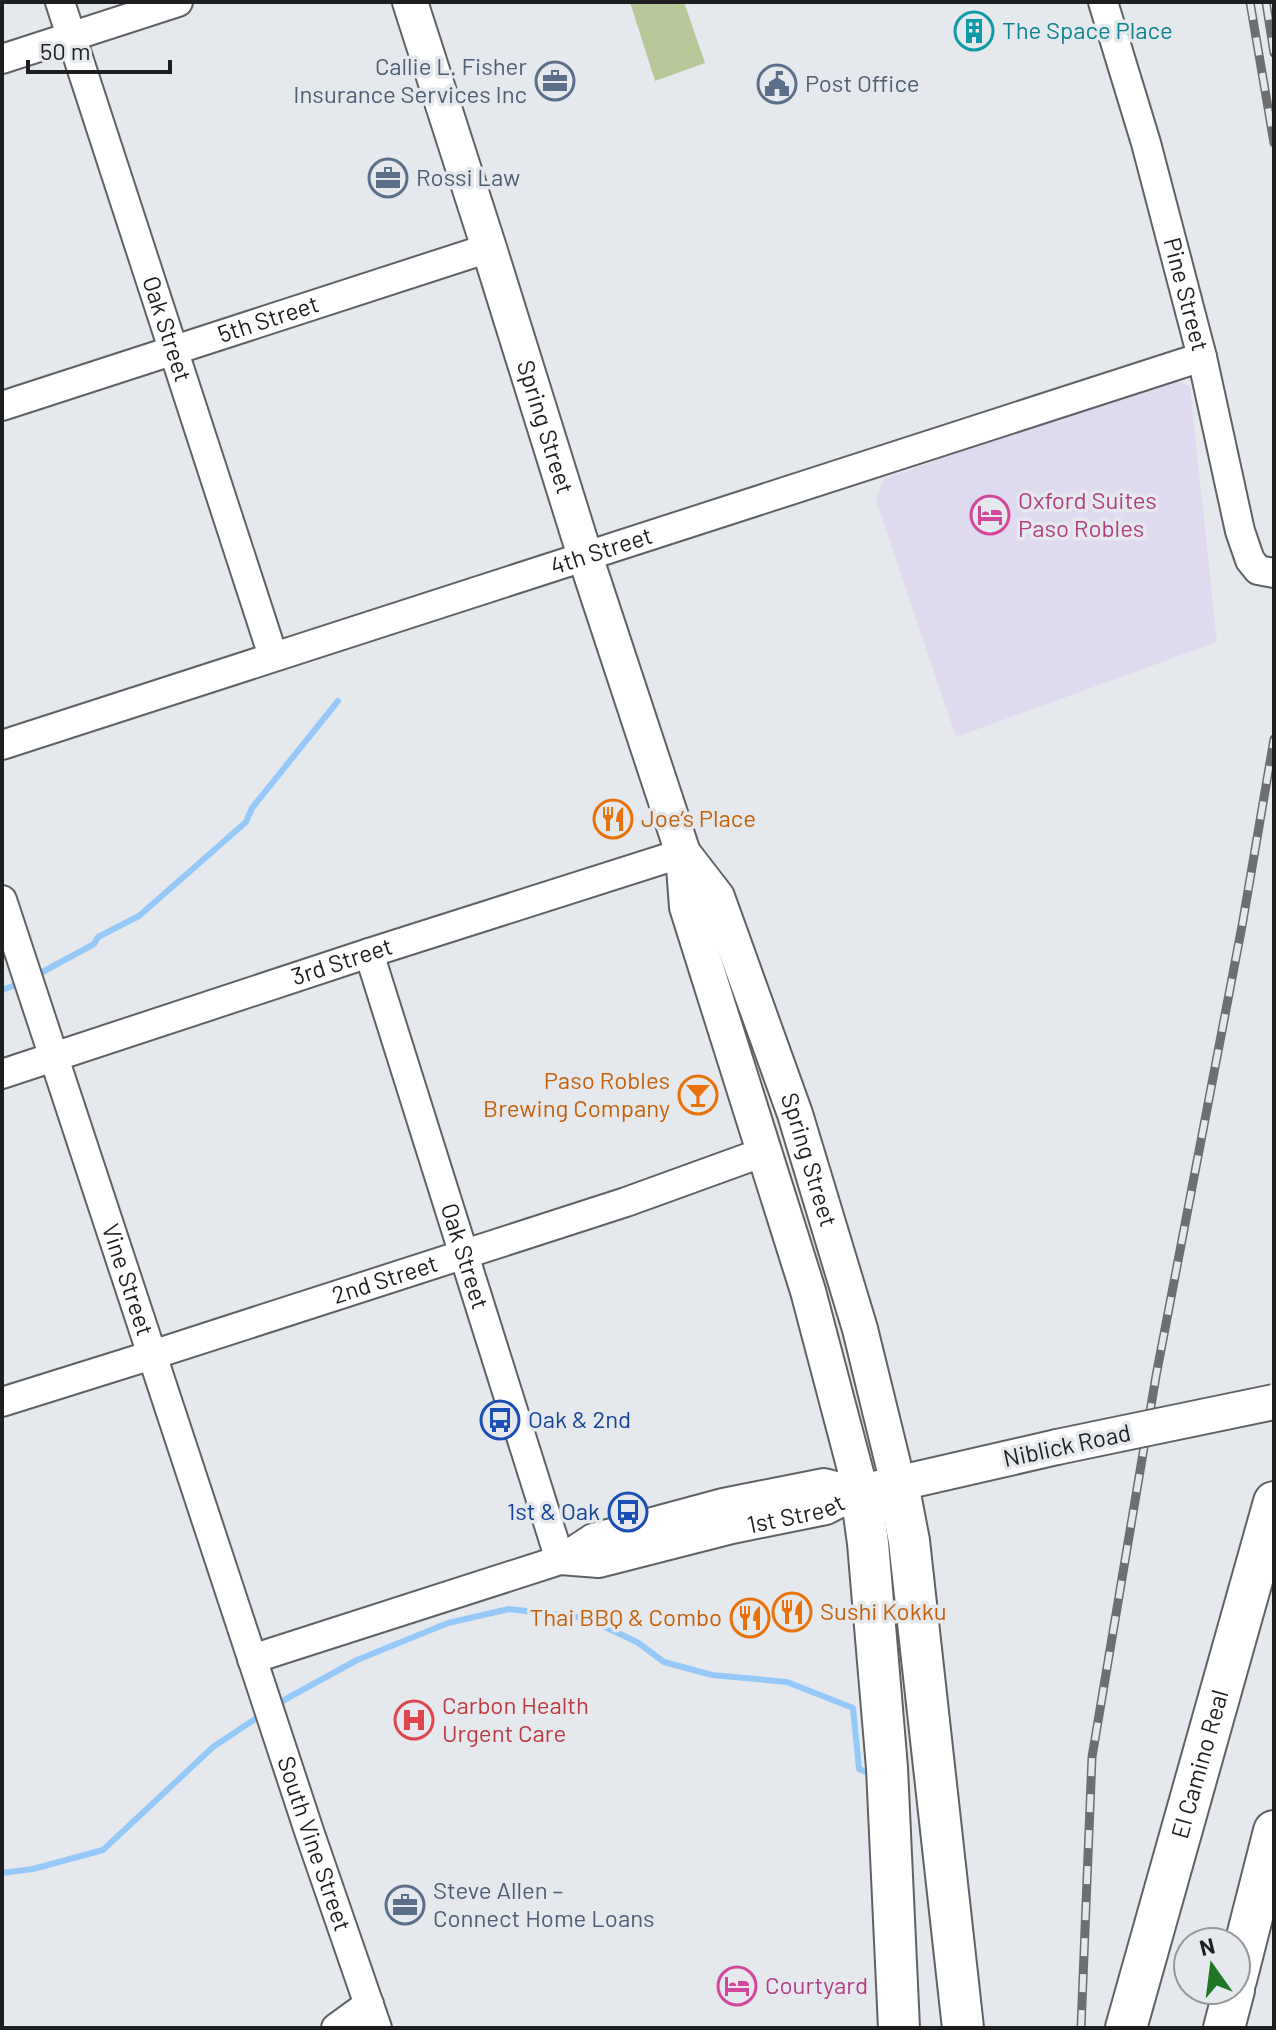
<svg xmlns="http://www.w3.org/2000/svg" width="1276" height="2030" font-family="Barlow,sans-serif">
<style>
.commercial{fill:#e0daf0}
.green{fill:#b8c898}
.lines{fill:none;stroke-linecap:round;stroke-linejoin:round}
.stream{stroke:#95c9f9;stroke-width:6}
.minor-casing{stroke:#5f6265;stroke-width:32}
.major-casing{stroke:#5f6265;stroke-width:38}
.highway-casing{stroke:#5f6265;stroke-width:44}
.minor{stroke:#fff;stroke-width:28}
.major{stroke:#fff;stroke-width:34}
.highway{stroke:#fff;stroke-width:40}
.rail-casing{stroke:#6c6e70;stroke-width:9}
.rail{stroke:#e5e8ec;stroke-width:6;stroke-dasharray:18;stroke-linecap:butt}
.major-bridge-casing{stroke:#5f6265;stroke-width:38;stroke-linecap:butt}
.major-bridge{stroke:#fff;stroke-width:34}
.labels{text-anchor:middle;stroke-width:7;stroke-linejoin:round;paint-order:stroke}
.culture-label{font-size:24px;fill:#0d838f;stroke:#e5e8ec;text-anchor:start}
.service-label{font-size:24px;fill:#4e5e75;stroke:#e5e8ec;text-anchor:start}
.street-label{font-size:24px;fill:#1d1e1f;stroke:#e5e8ec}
.hotel-label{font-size:24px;fill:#b23c85;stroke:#e5e8ec;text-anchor:start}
.food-label{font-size:24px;fill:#c56008;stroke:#e5e8ec;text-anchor:start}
.transit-label{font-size:24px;fill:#164399;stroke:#e5e8ec;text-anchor:start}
.health-label{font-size:24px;fill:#be3a42;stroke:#e5e8ec;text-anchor:start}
</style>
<rect width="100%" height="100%" fill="#e5e8ec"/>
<path class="commercial" d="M1171 377 1190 387 1217 642 956 737 876 500 884 479Z"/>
<path class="green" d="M630 2H684L705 63 655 81Z"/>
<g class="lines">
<path class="stream" d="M35 976 94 944 98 937 139 916 246 822 252 808 338 701
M2 990 21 983
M277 1704 357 1660 448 1623 509 1609 586 1618 637 1642 664 1662 712 1675 787 1682 853 1708 859 1769 873 1775
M2 1873 33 1869 103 1850 213 1747 261 1715"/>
<defs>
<g id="minor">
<path id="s1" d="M60 2 273 656"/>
<path id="s2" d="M1103 2 1146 143 1202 357 1240 531 1250 560 1258 570 1274 573"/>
<path d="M2 59 178 2"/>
<path id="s3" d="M2 406 489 248"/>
<path id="s4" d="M2 745 1202 357"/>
<path id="s5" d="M2 900 310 1834 377 2028"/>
<path id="s6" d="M369 953 560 1560"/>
<path id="s7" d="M2 1074 369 953 683 853"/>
<path id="s8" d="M2 1402 152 1355 626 1202 764 1152"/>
<path id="s9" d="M560 1560 599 1563 732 1529 826 1510 861 1492"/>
<path d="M252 1659 560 1560 593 1538 723 1503 824 1483 861 1492"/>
<path d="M336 2028 369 2004"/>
</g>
<g id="major">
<path id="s10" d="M410 2 489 248 585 556 683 853 687 907 808 1291 861 1492 1057 1447"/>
<path id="s11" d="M683 853 717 897 795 1114 860 1329 898 1484"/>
</g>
<g id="highway">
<path d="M898 1484 909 1541 963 2028"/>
<path d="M861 1492 868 1543 887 1768 899 2028"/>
<path d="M1236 1980 1274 1831"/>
<path id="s12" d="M1126 2028 1274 1502"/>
<path d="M1224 2028 1234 1990"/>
</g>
</defs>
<use href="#minor" class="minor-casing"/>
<use href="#major" class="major-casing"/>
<use href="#highway" class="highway-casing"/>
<use href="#minor" class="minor"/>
<use href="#major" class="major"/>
<use href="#highway" class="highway"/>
<defs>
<path id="rail" d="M1250 2 1274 143
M1266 2 1274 53
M1081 2028 1092 1757 1156 1376 1242 926 1274 739"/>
</defs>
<use href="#rail" class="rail-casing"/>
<use href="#rail" class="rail"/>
<defs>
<path id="major-bridge" d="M1057 1447 1274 1402"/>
</defs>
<use href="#major-bridge" class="major-bridge-casing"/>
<use href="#major-bridge" class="major-bridge"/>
</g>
<defs>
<symbol id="building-ring" viewBox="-11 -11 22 22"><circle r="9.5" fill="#e5e8ec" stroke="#0f9aa8" stroke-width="1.5"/><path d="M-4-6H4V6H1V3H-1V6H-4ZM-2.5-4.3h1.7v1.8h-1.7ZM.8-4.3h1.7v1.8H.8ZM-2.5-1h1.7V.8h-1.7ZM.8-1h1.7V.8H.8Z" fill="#0f9aa8"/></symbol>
<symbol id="office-ring" viewBox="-11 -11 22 22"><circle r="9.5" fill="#e5e8ec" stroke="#5c6f8a" stroke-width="1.5"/><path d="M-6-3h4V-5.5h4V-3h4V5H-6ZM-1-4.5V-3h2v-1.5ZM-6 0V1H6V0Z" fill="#5c6f8a"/></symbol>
<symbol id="civic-ring" viewBox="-11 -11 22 22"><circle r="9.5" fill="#e5e8ec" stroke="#5c6f8a" stroke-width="1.5"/><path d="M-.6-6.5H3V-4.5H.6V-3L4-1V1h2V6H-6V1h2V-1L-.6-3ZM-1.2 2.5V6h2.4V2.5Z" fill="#5c6f8a"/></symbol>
<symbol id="hotel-ring" viewBox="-11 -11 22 22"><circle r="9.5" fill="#e5e8ec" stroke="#d1479c" stroke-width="1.5"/><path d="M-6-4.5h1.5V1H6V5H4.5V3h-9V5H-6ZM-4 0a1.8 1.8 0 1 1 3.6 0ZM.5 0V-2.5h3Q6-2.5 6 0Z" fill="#d1479c"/></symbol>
<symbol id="restaurant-ring" viewBox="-11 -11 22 22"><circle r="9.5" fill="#e5e8ec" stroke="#e8710a" stroke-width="1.5"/><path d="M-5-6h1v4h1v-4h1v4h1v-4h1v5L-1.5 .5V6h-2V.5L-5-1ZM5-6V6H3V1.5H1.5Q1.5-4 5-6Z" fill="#e8710a"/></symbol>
<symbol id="bar-ring" viewBox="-11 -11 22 22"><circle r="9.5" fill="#e5e8ec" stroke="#e8710a" stroke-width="1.5"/><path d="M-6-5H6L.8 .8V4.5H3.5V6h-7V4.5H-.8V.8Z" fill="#e8710a"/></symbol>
<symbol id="bus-ring" viewBox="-11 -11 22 22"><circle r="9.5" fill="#e5e8ec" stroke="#1a4fb4" stroke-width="1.5"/><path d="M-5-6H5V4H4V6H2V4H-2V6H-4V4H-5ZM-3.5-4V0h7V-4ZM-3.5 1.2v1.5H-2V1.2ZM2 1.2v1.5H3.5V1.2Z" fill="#1a4fb4"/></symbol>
<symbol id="hospital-ring" viewBox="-11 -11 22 22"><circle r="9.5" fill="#e5e8ec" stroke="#e0444e" stroke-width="1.5"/><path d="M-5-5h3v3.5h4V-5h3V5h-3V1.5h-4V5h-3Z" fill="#e0444e"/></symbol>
</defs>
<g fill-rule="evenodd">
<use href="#building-ring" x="952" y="9" width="44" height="44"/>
<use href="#office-ring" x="533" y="59" width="44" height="44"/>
<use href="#civic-ring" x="755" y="62" width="44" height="44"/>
<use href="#office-ring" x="366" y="156" width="44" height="44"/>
<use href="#hotel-ring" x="968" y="493" width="44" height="44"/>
<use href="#restaurant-ring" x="591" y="797" width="44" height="44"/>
<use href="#bar-ring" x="676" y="1073" width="44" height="44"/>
<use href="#bus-ring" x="478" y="1398" width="44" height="44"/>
<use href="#bus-ring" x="606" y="1490" width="44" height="44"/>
<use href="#restaurant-ring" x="770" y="1590" width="44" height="44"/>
<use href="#restaurant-ring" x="728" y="1596" width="44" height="44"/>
<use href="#hospital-ring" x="392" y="1698" width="44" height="44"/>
<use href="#office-ring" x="383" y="1883" width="44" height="44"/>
<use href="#hotel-ring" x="715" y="1964" width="44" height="44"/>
</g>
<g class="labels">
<g class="culture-label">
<text x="1002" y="39">The Space Place</text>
</g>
<g class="service-label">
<text x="527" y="75" text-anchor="end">Callie L. Fisher<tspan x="527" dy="28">Insurance Services Inc</tspan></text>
<text x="805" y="92">Post Office</text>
<text x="416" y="186">Rossi Law</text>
<text x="433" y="1899">Steve Allen –<tspan x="433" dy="28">Connect Home Loans</tspan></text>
</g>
<g class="street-label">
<text dy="8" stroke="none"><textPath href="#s2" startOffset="304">Pine Street</textPath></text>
<text dy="8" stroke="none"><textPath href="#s3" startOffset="280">5th Street</textPath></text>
<text dy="8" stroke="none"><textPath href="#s1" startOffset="344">Oak Street</textPath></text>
<text dy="8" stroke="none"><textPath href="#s10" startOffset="446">Spring Street</textPath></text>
<text dy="8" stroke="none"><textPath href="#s4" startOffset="630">4th Street</textPath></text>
<text dy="8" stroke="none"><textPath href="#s7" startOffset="358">3rd Street</textPath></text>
<text dy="8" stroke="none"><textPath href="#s11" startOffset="334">Spring Street</textPath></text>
<text dy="8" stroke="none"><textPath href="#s6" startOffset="318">Oak Street</textPath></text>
<text dy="8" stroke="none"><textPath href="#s5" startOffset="400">Vine Street</textPath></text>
<text dy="8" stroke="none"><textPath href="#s8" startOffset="402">2nd Street</textPath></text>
<text transform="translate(1067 1446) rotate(-12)" y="8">Niblick Road</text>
<text dy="8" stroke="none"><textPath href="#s9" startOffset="242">1st Street</textPath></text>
<text dy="8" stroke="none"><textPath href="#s12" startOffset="274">El Camino Real</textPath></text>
<text dy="8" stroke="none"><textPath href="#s5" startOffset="994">South Vine Street</textPath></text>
</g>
<g class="hotel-label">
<text x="1018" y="509">Oxford Suites<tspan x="1018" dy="28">Paso Robles</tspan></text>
<text x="765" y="1994">Courtyard</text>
</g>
<g class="food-label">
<text x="641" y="827">Joe’s Place</text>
<text x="670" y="1089" text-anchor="end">Paso Robles<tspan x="670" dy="28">Brewing Company</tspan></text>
<text x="820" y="1620">Sushi Kokku</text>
<text x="722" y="1626" text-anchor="end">Thai BBQ &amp; Combo</text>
</g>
<g class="transit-label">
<text x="528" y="1428">Oak &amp; 2nd</text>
<text x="600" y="1520" text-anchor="end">1st &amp; Oak</text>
</g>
<g class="health-label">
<text x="442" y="1714">Carbon Health<tspan x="442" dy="28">Urgent Care</tspan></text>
</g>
</g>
<rect width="1276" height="2030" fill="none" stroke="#1d1e1f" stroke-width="8"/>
<g transform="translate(1212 1966) rotate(346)"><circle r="38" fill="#e5e8ec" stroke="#95979a" stroke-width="2"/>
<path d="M0-6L14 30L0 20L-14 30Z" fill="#1f7724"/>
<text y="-12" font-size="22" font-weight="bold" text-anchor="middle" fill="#1d1e1f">N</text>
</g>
<path d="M28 60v12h142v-12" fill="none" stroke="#1d1e1f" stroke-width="4"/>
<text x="40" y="60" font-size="24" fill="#1d1e1f" stroke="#e5e8ec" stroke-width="6" paint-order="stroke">50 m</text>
</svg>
